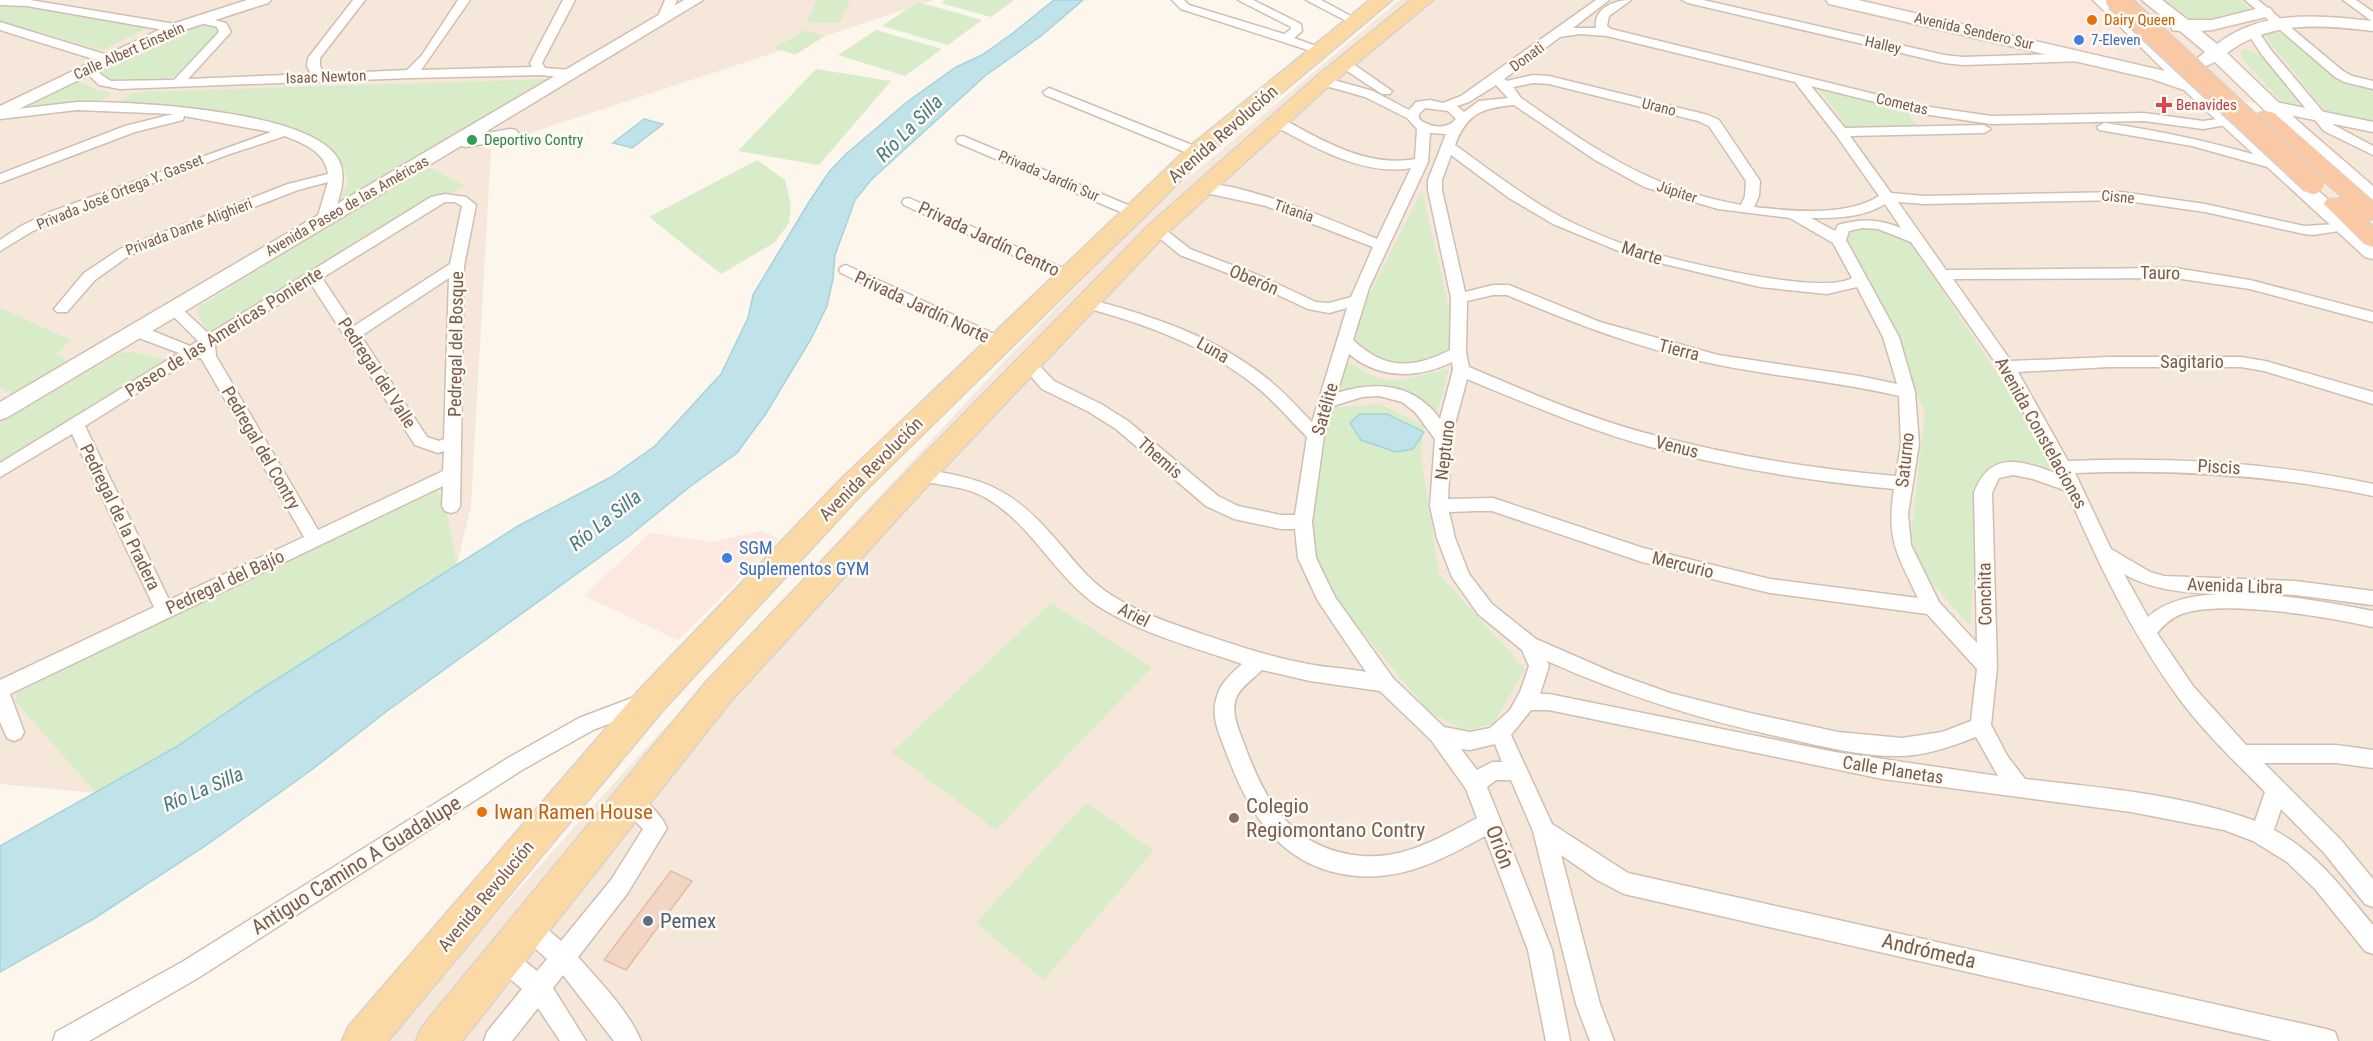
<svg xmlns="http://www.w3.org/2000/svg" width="2373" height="1041" font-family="'Roboto Condensed',sans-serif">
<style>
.residential{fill:#f5e8da}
.commercial{fill:#fde8e0}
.green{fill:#d8ecc9}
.water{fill:#bfe3e8;stroke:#a5d3da;stroke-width:1.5}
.building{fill:#f3d5c3;stroke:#e6bba3;stroke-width:1.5}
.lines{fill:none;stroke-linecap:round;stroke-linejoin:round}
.minor-casing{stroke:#d1beb0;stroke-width:3}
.tertiary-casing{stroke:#d1beb0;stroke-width:3}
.secondary-casing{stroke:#d6c0b0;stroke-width:3}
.primary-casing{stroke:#dad1cd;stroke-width:3}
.trunk-casing{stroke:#dad1cd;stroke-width:2}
.minor{fill:#fff;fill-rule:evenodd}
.tertiary{fill:#fff;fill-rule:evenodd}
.secondary{fill:#fff;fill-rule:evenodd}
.primary{fill:#fbd9a5;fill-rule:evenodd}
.trunk{fill:#f9c8a4;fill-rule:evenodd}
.trunk-bridge-casing{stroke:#dad1cd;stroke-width:25;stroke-linecap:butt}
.trunk-bridge{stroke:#f9c8a4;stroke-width:22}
.food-dot{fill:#e8710a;stroke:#fffaf3;stroke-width:2}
.shop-dot{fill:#3f7fe0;stroke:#fffaf3;stroke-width:2}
.health-dot{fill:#e0444e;stroke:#fffaf3;stroke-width:2}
.leisure-dot{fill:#2e9e5b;stroke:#fffaf3;stroke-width:2}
.education-dot{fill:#8d6e63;stroke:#fffaf3;stroke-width:2}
.service-dot{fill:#5c6f8a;stroke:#fffaf3;stroke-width:2}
.labels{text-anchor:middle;stroke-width:5;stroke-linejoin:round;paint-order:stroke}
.far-food-label{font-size:15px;fill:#c56008;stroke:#fffaf3;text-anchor:start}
.far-street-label{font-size:15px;fill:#7a5c4d;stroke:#fffaf3}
.far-shop-label{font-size:15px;fill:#366cbe;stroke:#fffaf3;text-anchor:start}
.far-health-label{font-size:15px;fill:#be3a42;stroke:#fffaf3;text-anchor:start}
.far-leisure-label{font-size:15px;fill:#27864d;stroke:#fffaf3;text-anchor:start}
.street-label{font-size:18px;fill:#7a5c4d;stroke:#fffaf3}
.shop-label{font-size:18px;fill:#366cbe;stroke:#fffaf3;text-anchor:start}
.water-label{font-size:20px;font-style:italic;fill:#437c86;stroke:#fffaf3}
.near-education-label{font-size:21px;fill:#785e54;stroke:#fffaf3;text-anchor:start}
.near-food-label{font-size:21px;fill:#c56008;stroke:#fffaf3;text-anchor:start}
.near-street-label{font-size:21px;fill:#7a5c4d;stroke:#fffaf3}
.near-service-label{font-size:21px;fill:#4e5e75;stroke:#fffaf3;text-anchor:start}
</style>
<rect width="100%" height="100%" fill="#fdf6ec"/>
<path class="residential" d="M0 0H934L485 148 491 149 471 505 457 565 176 747 96 793 0 784Z
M1399 0H2373V126L2230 98 2373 229V1041H382L625 771 1012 353 1154 207Z
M2293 115 2373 133V192L2296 123Z"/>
<path class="commercial" d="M1849 0H2093L2128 33 2114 59Z
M761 531 780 539 678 640 584 596 650 533 711 542Z"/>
<path class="green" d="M817 0H850L840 23H806Z
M945 0H1014L991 17 941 3Z
M2153 0H2241L2252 12 2208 24 2188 22Z
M917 2H918L982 20 948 45 882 26Z
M15 4 139 24 145 29 103 50 0 21V5Z
M198 26 216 28 218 33 175 76 161 82 106 83 98 78 99 70 157 39Z
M805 30 825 36 795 55 775 48Z
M876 30 942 49 905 76 838 55Z
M2273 31 2286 35 2333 75 2373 88V122L2325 111 2263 34Z
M2246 49 2260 54 2299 102 2295 104 2281 101 2244 61 2240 53 2242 50Z
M816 69 891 81 819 165 738 151Z
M80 78 82 83 99 91 109 92 111 95 97 102 44 105 16 111V109Z
M549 79 550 80 344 201 340 200 348 183 343 165 306 137 124 105 120 102 131 94 139 92Z
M1815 86 1911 110 1910 117 1920 128H1847L1829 102Z
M757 160 785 180 791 205 789 223 774 243 721 274 649 217Z
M429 167 466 186 451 194 437 197 209 335 196 309 313 235Z
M1422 190 1460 357 1430 371 1397 372 1348 342 1365 303Z
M1870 226 1908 238 2068 482 2000 465 1991 467 1981 477 1970 626 1922 572 1910 546 1925 412 1847 240C1849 228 1859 228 1870 226Z
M0 308 71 340 56 354 70 362 14 395 0 388Z
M131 352 168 360 0 462V423L120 353Z
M1345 361 1377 378 1395 381 1449 369 1435 421 1418 406 1382 394 1334 402Z
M1379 404 1424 425 1421 455 1439 574 1525 669 1493 724 1465 730 1429 712 1319 580 1311 534 1324 408Z
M435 492 443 495 457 565 176 747 96 793 15 701 16 694 22 689Z
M1051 603 1152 667 996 830 892 752Z
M1086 803 1154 850 1044 980 976 923Z"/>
<path class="water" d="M1054 0H1083L1041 36 985 76 871 180 855 200 835 255 833 279 827 306 811 339 765 415 737 453 692 485 629 536 387 711 310 771 208 844 95 918 0 972V846L176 747 255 693 518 526 611 477 655 446 721 374 748 318 753 295 809 202 829 172 846 154 907 102 956 67 982 55 1013 33Z
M644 119 663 124 632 148 613 143Z
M1360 414H1387L1424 432 1413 449 1396 452 1361 440 1350 423Z"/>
<path class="building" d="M671 871 692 881 626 970 604 960Z"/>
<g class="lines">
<defs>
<path id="minor" d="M0 0H30L175 24 181 28 175 32 27 6 0 5Z
M353 0H365L320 58V66L324 74 407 70 422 55 458 0H470L421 70 532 67 530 63 563 0H575L542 63 545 68 570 70 576 74 570 78 540 75 411 78 120 89 99 85 82 68 84 65H92L103 76 111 81 174 80 219 32 217 27 196 22 194 20 200 16 226 23 231 32 188 79 311 74 307 66 308 58Z
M665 0H677L669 19 663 23 657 19Z
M1172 0H1184L1189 5 1284 34 1290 30 1291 27 1238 0H1253L1301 24 1302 31 1294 38 1327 50 1325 53H1317L1181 9Z
M1306 0H1321L1362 22 1360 24H1352Z
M1596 0H1609L1573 28H1596C1593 8 1615 0 1631 0L1609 16 1607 26 1611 29 1923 106 1991 116 2144 113 2203 121 2217 119 2220 113 2225 112 2231 116 2226 125 2203 129 2144 121 1991 124 1923 114 1811 86 1845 128 1984 125 1991 129 1984 133 1850 136 1891 193 1924 196 2121 192 2205 204 2304 226 2352 223 2354 226 2352 229 2313 235 2304 234 2205 212 2121 200 1924 204 1898 202 1946 270 2175 268 2250 280 2373 312V322L2250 289 2175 278 1953 279 2011 361 2109 357H2241L2265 361 2373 392V404L2264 371 2241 367H2109L2018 372 2068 461C2171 457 2272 462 2373 484V496C2274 475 2176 469 2075 473L2111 549 2150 572 2164 576 2295 581 2373 591V605C2347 602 2321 598 2295 595 2241 591 2172 602 2124 574L2148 617C2192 575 2317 600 2373 611V627C2330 617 2218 598 2179 615 2170 619 2163 626 2157 633L2193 686 2246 745H2336L2373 750V768L2336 763H2264L2341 840 2373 879V907L2365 904 2325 854 2281 809 2274 830C2316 852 2343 889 2373 925V954L2365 951 2315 889 2287 862 2253 841 2224 830 2131 812 1883 779 1549 710H1531L1511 735 1552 824 1628 873 2326 1029 2335 1032 2338 1041H2272L1624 894 1597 880 1561 855 1600 1004 1614 1041H1590L1576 1004 1533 831 1511 780H1496L1487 787 1552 950 1570 1041H1546L1528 950 1485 836C1443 859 1405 880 1356 876 1282 869 1250 816 1226 752 1220 736 1211 717 1216 700 1219 684 1231 674 1242 664 1194 647 1141 634 1098 606 1054 576 1032 524 986 498 964 485 938 486 915 479L912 475 915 471 921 469C981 478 1010 487 1051 534 1071 556 1086 579 1111 595 1139 613 1168 622 1199 633 1235 645 1270 657 1308 664 1327 668 1347 668 1366 672L1318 601 1298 558 1295 529H1281L1234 519 1206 506 1116 429 1089 412 1042 389 1020 364 1022 360H1034L1054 381 1101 404 1128 421 1218 496 1238 506 1281 515H1295L1307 437C1291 421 1276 403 1258 388 1207 346 1146 324 1083 307L1080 304 1088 299C1153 316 1216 337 1269 380 1284 392 1298 408 1312 422L1347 308 1329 313 1308 309 1248 281 1180 255 1150 230 1152 227H1162L1190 249 1258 275 1316 302 1329 303 1351 297 1373 247 1266 206 1197 191 1195 188 1197 185C1231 177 1342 224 1377 239L1411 168C1364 177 1312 146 1271 124L1270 121 1271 118H1281C1321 140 1367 168 1415 159L1417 129 1407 118 1365 97 1319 84 1317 81 1319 78 1323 77 1373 91 1409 110 1416 102 1430 100 1443 103 1461 96ZM1580 34 1607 36 1795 82 1836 135 1879 196C1847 217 1791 211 1754 207L1759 196 1760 181 1719 120 1708 115 1549 76 1533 75 1507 81 1504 79 1560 37ZM1533 83 1549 84 1698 121 1709 126 1746 181 1745 196 1741 205C1648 188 1597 151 1521 98L1513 87ZM1496 85 1508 98 1479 101 1464 112 1457 106 1469 102ZM1514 105 1595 160 1644 187 1718 209 1790 218 1833 243 1852 278C1821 296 1679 261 1641 250 1616 242 1584 229 1561 217 1523 196 1490 170 1455 145 1467 113 1482 108 1514 105ZM1425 108 1448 111 1456 119C1446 130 1431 128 1419 119V114ZM1430 133 1446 134 1428 180V190L1451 298 1450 350C1413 369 1385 370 1353 340L1369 288 1428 162ZM1451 155 1509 198 1553 224 1631 256 1760 287 1827 294 1857 287 1883 337 1897 384 1859 376 1718 355 1600 322 1509 285H1493L1465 292 1442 190V180ZM1885 204 1901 228C1879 219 1861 218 1838 225L1835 231 1811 218C1837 218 1862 218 1885 204ZM1862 228 1878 229 1911 242 2000 369 2058 474C2022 461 1990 449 1974 493L1977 643 1939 602 1911 545 1908 514 1919 444 1915 392 1899 337 1846 240 1849 231ZM1493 295H1507C1576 324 1645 351 1719 365 1779 377 1839 382 1899 396L1901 444 1896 476C1814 469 1733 456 1653 435 1590 419 1528 392 1469 367L1466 352 1467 301ZM1349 354C1379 379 1418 379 1452 362L1453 370 1440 419C1415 384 1376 380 1337 393ZM1467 379C1525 403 1586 429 1647 446 1728 468 1810 481 1894 489 1886 540 1897 553 1918 598L1770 579 1643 548 1493 498 1448 499 1451 439ZM1379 396 1402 402 1415 412 1435 439 1430 506 1437 538 1452 577 1478 614 1522 650 1529 666 1520 692 1510 710 1490 728 1470 732 1444 727 1393 678 1335 597 1316 558 1312 522 1324 436 1333 406 1362 397ZM2013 475 2033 479 2067 491C2098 563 2132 634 2178 697 2203 731 2235 762 2265 792L2255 821C2182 794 2102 788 2025 779L2008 757 1991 725 1997 667 1992 493 1999 478ZM1476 511H1492L1642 562 1770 593 1927 614 1977 669 1971 721 1942 732 1902 738 1838 732 1750 713 1670 693 1614 673 1536 639 1492 604 1469 574 1455 538 1449 512ZM1547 661C1625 696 1705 721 1789 739 1826 747 1864 757 1902 756 1928 755 1952 746 1976 737L1998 776 1835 752 1549 694H1540L1549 666ZM1262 670 1310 681 1380 691 1431 740 1466 789 1477 818C1437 839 1401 862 1353 855 1288 845 1263 797 1243 741 1238 728 1230 710 1237 696 1242 686 1254 678 1262 670ZM1495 744 1502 762H1492L1477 770 1461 749 1470 750Z
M1682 0H1703L1944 55 1963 57 2083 53 2089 57 2083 61 1963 65 1944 63 1688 3Z
M2245 0H2258L2343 71 2352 76 2373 81V89L2344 82 2335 77Z
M2343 0H2356L2373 12V22Z
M0 22 111 56 113 59 111 62H103L0 30Z
M2252 27 2256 28 2271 50 2334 125 2373 146V155L2324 131 2262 55 2246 31Z
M1345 60 1349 61 1392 91 1390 94H1382L1341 67V61Z
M1049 88 1202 149 1204 152 1197 156 1192 155 1045 95 1043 92Z
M77 102C132 101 306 110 337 157 349 175 339 201 331 219L324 223 317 219 328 182 298 190 130 255 95 280 67 312H57L54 309 84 273 120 249 288 184 328 174C325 151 304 144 285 136L227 155 60 218 31 232 0 251V240L21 226 50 212 271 132 184 116 183 120 135 132 0 183V174L125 126 173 114 77 110 0 119V111Z
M2104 123C2165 131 2224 145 2283 163L2285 166 2278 170 2192 146 2099 130 2097 127Z
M963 136 1140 210 1142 213 1135 217 1130 216 958 143 956 140 958 137Z
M445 194 466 197 476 205 464 266 460 506 457 511 451 513 445 511 442 506 443 486 10 694 24 732 21 738 14 741 7 738 0 722V680L154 607 72 434 0 477V463L179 353 131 335 129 331 131 327H143L190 346 198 341 166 309 169 306H179L209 334 431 197ZM445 202H455L462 206 450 264 354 326 322 278ZM449 278 444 439 439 441 427 437 361 336ZM311 284 415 445 438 453 444 451 443 471 318 530 216 356 215 344ZM193 358H201L304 537 169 600 85 426Z
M909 198 1074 273 1076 276 1069 281 1064 279 904 205 902 202 904 199Z
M846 265 1005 339 1007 343 999 348 993 347 841 273 839 270 841 267Z
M645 693 652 695 655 701 652 707 593 730 522 770 198 978 89 1041H53L56 1032 182 962 508 758 579 718Z
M629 790C643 796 661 814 667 828L627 894 578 957C600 982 628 1010 641 1041H614L563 975 553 988 586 1041H560L538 1008 512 1041H484L487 1032 522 989 496 967 492 959 496 951 504 948 512 951 537 971 547 959 521 936 517 928 521 920 529 917 537 920 561 941 611 880 643 829 621 807 618 800 621 793Z"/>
<path id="tertiary" d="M247 0H271L268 3 181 31 0 118V106L169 25Z
M684 0H703L482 134 510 129 516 130 519 134 516 138 466 147 461 146 8 417 0 420V402Z
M2271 101 2373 122V132L2265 110 2262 106 2265 102Z"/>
<path id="secondary" d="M1826 0H1858L2165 71 2093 0H2112L2199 83 2373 240V259L2365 257 2184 90 2152 79 1829 4Z
M2142 0H2162L2188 20H2212L2264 7 2270 8 2273 12 2270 16 2212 30 2201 31 2217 44C2262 9 2320 15 2373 21V31C2322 25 2270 20 2227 53L2299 122 2373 186V203L2366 201 2285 130 2215 62 2202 68 2196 66 2193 62 2205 52 2180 31 2172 30 2171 24Z"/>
<path id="primary" d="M1370 0H1392L1205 157 861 495 664 709 388 1041H342L348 1027 640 689 841 479 1189 147Z
M1411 0H1433L1330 85 1165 235 931 482 730 702 462 1041H416L422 1027 706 682 911 468 1149 225 1316 77Z"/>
<path id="trunk" d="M2266 111 2274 113 2373 200V220L2366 219 2373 225V247L2364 244 2324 204 2327 199 2342 198 2258 123 2255 118 2258 113Z"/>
</defs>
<use href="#minor" class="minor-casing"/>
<use href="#tertiary" class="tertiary-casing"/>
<use href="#secondary" class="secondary-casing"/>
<use href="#primary" class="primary-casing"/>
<use href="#trunk" class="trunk-casing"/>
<use href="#minor" class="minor"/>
<use href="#tertiary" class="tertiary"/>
<use href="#secondary" class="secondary"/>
<use href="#primary" class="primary"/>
<use href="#trunk" class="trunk"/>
<defs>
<path id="trunk-bridge" d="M2117 0 2313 183"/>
</defs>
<use href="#trunk-bridge" class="trunk-bridge-casing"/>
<use href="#trunk-bridge" class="trunk-bridge"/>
</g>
<g class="food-dot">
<circle cx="2092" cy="20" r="6"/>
<circle cx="482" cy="812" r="6"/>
</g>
<g class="shop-dot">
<circle cx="2079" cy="40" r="6"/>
<circle cx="727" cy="558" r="6"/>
</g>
<path class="health-dot" d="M2161 96h6v6h6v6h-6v6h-6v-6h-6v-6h6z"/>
<circle class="leisure-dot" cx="472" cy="140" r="6"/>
<circle class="education-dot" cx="1234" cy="818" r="6"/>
<circle class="service-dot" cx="648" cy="921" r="6"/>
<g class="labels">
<g class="far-food-label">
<text x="2104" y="25">Dairy Queen</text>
</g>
<g class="far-street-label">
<text transform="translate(1974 31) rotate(13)" y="5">Avenida Sendero Sur</text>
<text transform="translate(1883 45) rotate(13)" y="5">Halley</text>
<text transform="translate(129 51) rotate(-24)" y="5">Calle Albert Einstein</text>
<text transform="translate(1527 57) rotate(-36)" y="5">Donati</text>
<text transform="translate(326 77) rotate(-2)" y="5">Isaac Newton</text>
<text transform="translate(1902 104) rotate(13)" y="5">Cometas</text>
<text transform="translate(1659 107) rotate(14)" y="5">Urano</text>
<text transform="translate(1049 176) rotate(23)" y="5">Privada Jardín Sur</text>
<text transform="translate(120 192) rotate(-22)" y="5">Privada José Ortega Y. Gasset</text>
<text transform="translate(1677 192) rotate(18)" y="5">Júpiter</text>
<text transform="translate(2118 197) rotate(5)" y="5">Cisne</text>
<text transform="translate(347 206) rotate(-30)" y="5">Avenida Paseo de las Américas</text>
<text transform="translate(1294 211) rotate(19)" y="5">Titania</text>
<text transform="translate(189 227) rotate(-21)" y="5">Privada Dante Alighieri</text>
</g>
<g class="far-shop-label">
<text x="2091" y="45">7-Eleven</text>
</g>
<g class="far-health-label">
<text x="2176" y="110">Benavides</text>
</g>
<g class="far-leisure-label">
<text x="484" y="145">Deportivo Contry</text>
</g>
<g class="street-label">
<text transform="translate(1223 134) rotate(-41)" y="6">Avenida Revolución</text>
<text transform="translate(989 239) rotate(25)" y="6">Privada Jardín Centro</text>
<text transform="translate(1642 253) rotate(18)" y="6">Marte</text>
<text transform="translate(2160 273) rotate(1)" y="6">Tauro</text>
<text transform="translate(1254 280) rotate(23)" y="6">Oberón</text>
<text transform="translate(922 307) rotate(25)" y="6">Privada Jardín Norte</text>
<text transform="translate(224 332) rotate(-32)" y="6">Paseo de las Americas Poniente</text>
<text transform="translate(456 344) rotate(-89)" y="6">Pedregal del Bosque</text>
<text transform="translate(1213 350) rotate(30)" y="6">Luna</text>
<text transform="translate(1679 350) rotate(14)" y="6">Tierra</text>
<text x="2192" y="368">Sagitario</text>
<text transform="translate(377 373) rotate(57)" y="6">Pedregal del Valle</text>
<text transform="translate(1325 409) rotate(-74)" y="6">Satélite</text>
<text transform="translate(2041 433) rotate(61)" y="6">Avenida Constelaciones</text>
<text transform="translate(1677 447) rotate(14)" y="6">Venus</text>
<text transform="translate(261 448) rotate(60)" y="6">Pedregal del Contry</text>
<text transform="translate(1445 450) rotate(-83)" y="6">Neptuno</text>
<text transform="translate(1160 458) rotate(41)" y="6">Themis</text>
<text transform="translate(1905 460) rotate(-84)" y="6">Saturno</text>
<text transform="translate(2219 467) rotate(3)" y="6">Piscis</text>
<text transform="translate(871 469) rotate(-45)" y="6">Avenida Revolución</text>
<text transform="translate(120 517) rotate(64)" y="6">Pedregal de la Pradera</text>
<text transform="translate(1683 565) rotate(14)" y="6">Mercurio</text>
<text transform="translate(225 582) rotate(-25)" y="6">Pedregal del Bajío</text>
<text transform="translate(2235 586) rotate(2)" y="6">Avenida Libra</text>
<text transform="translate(1985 594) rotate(-91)" y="6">Conchita</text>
<text transform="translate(1134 615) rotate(27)" y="6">Ariel</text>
<text transform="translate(1893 770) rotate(9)" y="6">Calle Planetas</text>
<text transform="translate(486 896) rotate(-50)" y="6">Avenida Revolución</text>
</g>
<g class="shop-label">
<text x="739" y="554">SGM<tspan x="739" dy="21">Suplementos GYM</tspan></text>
</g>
<g class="water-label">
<text transform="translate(909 128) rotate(-45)" y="7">Río La Silla</text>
<text transform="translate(605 520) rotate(-38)" y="7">Río La Silla</text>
<text transform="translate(203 789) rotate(-23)" y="7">Río La Silla</text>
</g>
<g class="near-education-label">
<text x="1246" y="813">Colegio<tspan x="1246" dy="24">Regiomontano Contry</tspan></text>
</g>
<g class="near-food-label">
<text x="494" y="819">Iwan Ramen House</text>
</g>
<g class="near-street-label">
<text transform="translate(1500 847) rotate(69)" y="7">Orión</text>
<text transform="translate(356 865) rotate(-32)" y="7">Antiguo Camino A Guadalupe</text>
<text transform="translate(1929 951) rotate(13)" y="7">Andrómeda</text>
</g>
<g class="near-service-label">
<text x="660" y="928">Pemex</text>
</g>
</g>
</svg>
